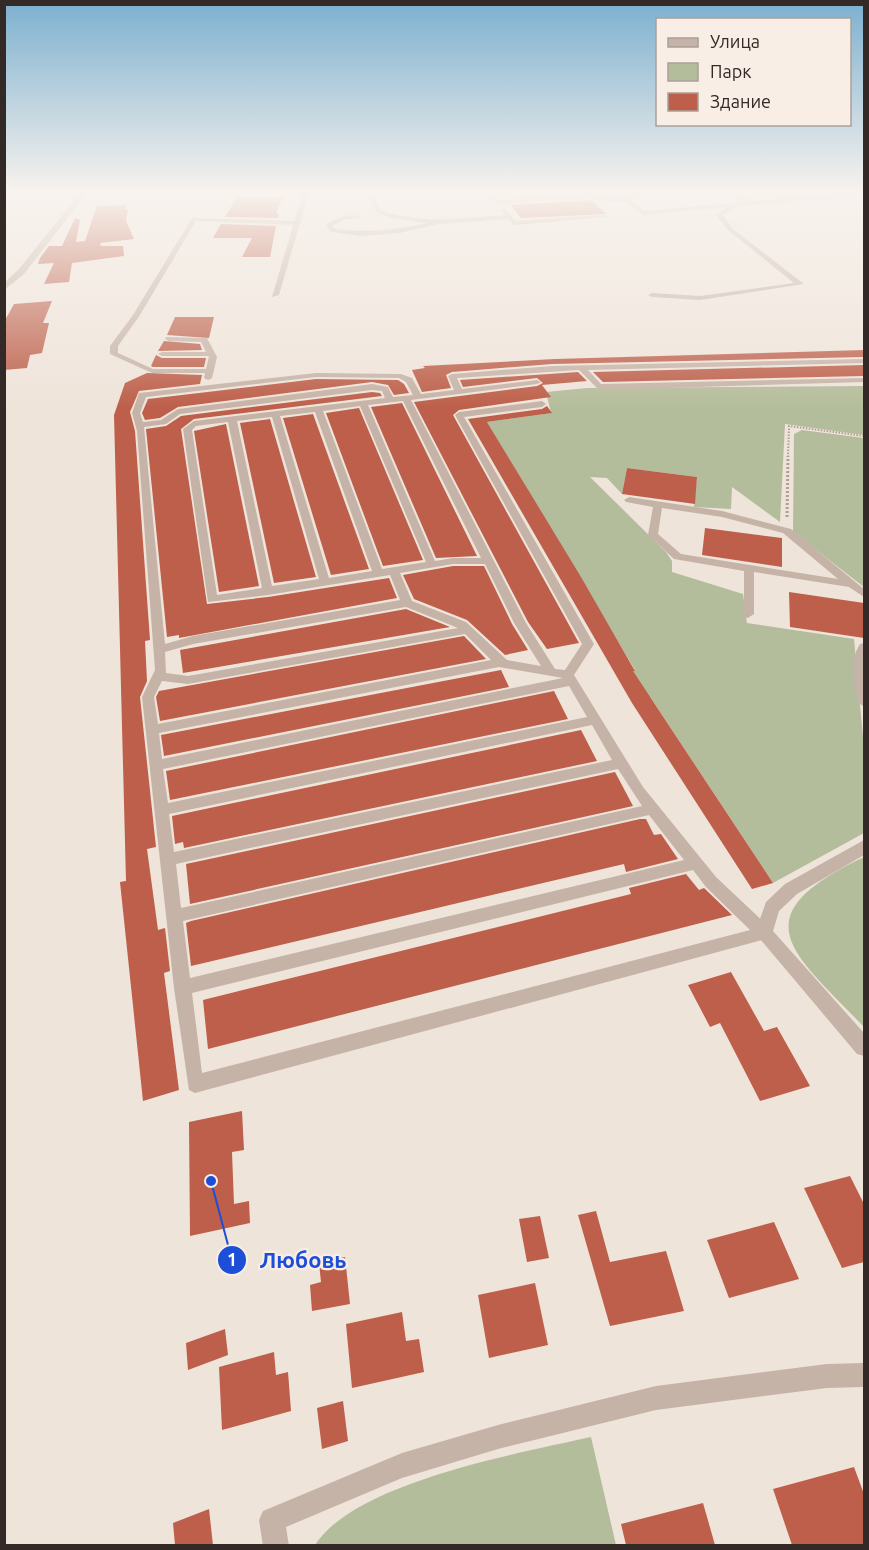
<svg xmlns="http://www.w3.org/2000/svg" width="869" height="1550" font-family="Ubuntu,sans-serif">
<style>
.green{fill:#b4bd9b}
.building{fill:#bd5f4a}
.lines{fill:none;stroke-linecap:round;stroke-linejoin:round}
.path-far1{stroke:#b29d91;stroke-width:2;stroke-dasharray:1.5 1.5;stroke-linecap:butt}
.path{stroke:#b29d91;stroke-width:3;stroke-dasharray:2 2;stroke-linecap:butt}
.lane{fill:#c6b3a7;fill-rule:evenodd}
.street{fill:#c6b3a7;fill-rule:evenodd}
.leader{fill:none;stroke:#1d4ed8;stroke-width:2}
.callout-dot{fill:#1d4ed8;stroke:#f8eee6;stroke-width:2}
.mark-label{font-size:18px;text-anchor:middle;font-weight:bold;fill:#fff}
.callout-label{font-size:22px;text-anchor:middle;font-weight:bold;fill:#1d4ed8;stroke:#f8eee6;stroke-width:4.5;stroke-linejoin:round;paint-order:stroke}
</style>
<rect width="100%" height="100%" fill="#efe4da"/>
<path class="green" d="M864 386V435L785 424 780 522 732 487 731 509 694 507 697 477 627 468 622 494 607 478 590 477 666 552 672 561V572L743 594 747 623 854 639 864 748V833L773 883 651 698 618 674 635 670 487 422 551 413 546 392 587 388Z
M802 430 864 438V587L793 532 794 434Z
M864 857V1027C791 951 739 917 864 857Z
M591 1437 616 1545H315C355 1482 520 1453 591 1437Z"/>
<path class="building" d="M237 197H283L276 213H279L278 218 225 217Z
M591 200 607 214 521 218 511 205Z
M126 205 125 209H128L126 221 134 239 100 243 101 246H123L124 256 72 263 69 282 44 284 54 263 38 264 40 258 49 246H62L75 218 80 220 76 242 85 241 97 206Z
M221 224 276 226 270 257H242L252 238H213Z
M52 301 43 323H49L42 353 30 355 27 368 4 370V322L14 304Z
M175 317H214L209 338 167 335Z
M164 341 200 344 202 350 158 351Z
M864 350V357L552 364 452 372 446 375 451 388 422 392 412 370 425 368 423 366 555 359Z
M156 355 162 358H206L204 367H153L151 366Z
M864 365V376L603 382 593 372Z
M578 372 587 381 542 385 551 397 459 410 453 415 579 643 547 649 528 622 414 402 537 386 543 383 537 378 463 387 460 380Z
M147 373 202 375 200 384 139 391 130 412 135 431 150 640 145 641 147 681 140 697 156 847 147 849 158 930 165 928 170 971 164 973 179 1090 143 1101 120 882 126 881 114 415 125 383Z
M316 379 398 380 404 384 409 393 394 395 388 385 372 382 178 407 160 418 145 420 142 413 148 399Z
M372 392 380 393 382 396 194 419 181 429 207 604 268 597 389 578 397 598 179 638V635L167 637 146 429 166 426 181 416Z
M402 403 477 556 436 558 371 407Z
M547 406 552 413 487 422 581 577 635 671H633L773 883 752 889 632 703 468 419 542 409Z
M359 408 423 560 383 566 326 413Z
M313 414 369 569 331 575 283 418Z
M270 419 316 577 274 583 240 423Z
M226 424 259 586 219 592 194 431Z
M627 468 697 477 695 504 622 494Z
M705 528 782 538V567L702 555Z
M453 566H484L512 624 528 650 505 655 467 620 414 599 403 575Z
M789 592 864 603V638L790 627Z
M406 609 450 627 183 673 180 650Z
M464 636 486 659 160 721 156 697 159 691Z
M501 670 509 687 164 756 161 735Z
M554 691 568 719 170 800 166 771Z
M581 730 597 761 184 848 183 842 175 844 172 816Z
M615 772 633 806 190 904 186 864Z
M640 819H646L654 835 661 834 678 859 626 872 624 864 191 966 186 923 191 921Z
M686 874 699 890 704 888 732 915 208 1049 203 1000 631 894 629 888Z
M731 972 764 1031 777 1027 810 1086 760 1101 720 1023 710 1027 688 985Z
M242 1111 244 1150 232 1152 234 1204 249 1201 250 1223 190 1236 189 1122Z
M850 1176 864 1204V1262L842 1268 804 1188Z
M596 1211 610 1262 666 1251 684 1311 610 1326 578 1215Z
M540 1216 549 1258 527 1262 519 1219Z
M774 1222 799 1279 729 1298 707 1240Z
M345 1257 350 1304 312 1311 310 1285 321 1282 319 1263Z
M535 1283 548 1345 489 1358 478 1295Z
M402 1312 406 1341 419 1339 424 1372 352 1388 346 1324Z
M225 1329 228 1355 188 1370 186 1343Z
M274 1352 276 1375 288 1372 291 1411 222 1430 219 1367Z
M343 1401 348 1441 322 1449 317 1408Z
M854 1467 864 1494V1545H792L773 1489Z
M703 1503 715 1545H626L621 1524Z
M209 1509 213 1545H175L173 1523Z"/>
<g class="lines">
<path class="path-far1" d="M788 457 789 426 864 436"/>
<path class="path" d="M787 517 788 456"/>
<path class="lane" d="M366 192H372L380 210C421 225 462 218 505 215L501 210 504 208 516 221 605 215 608 217 514 225 508 219 438 224 400 233 361 236 331 232 326 224C338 218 350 212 363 217L343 220 332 226 335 229C367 233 396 230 428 223L391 218 376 212Z
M484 192H491L498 200 591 194 606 198H627L642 192H650L632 200 644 211 744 202 730 192H737L751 201 864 192V196L736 206 723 215 733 229 804 284 700 300 652 297 648 295 652 293 700 296 794 283 729 231 716 215 727 207 643 215 626 202H606L591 198 497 204Z
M192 218 298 221 301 223 298 225 196 221 140 315 118 346V353L153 369H206L209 356H162L158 354 162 352H206L201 342 169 341 165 339 166 337 207 338 217 357 212 378 208 380 204 378 205 373H152L110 354V346L133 315Z
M864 359V363L588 370 601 384 864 378V382L599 390 579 370 457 378 462 389 537 380 541 382 537 384 411 400 526 623 555 669 565 670 582 644 455 415 459 412 542 401 546 404 542 407 464 417 594 644 574 675 643 787 716 877 770 928 772 933 770 938 195 1093 189 1090 174 988 142 697 155 670 137 431 132 413 139 393 316 373 401 374 412 378 421 394 454 390 448 376 452 374 552 366ZM316 377 399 378 406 382 413 395 393 397 388 387 372 384 178 409 161 420 143 422 140 413 146 397ZM372 390 382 391 385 398 194 421 183 429 208 602 268 595 390 575 400 600 193 636 165 644 144 427 166 424 180 414ZM403 401 481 558H453L435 561 368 405ZM360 406 426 562 382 569 323 411ZM315 412 372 571 329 578 280 416ZM272 417 319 579 272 586 237 421ZM228 422 262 588 217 595 192 430 196 426ZM453 564H485L514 623 541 666 507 660 466 622 412 601 400 573ZM406 607 458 628 188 676 166 673 165 652 193 644ZM465 634 491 660 158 724 154 697 162 681 188 684ZM499 667 563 678 162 759 159 733ZM569 686 587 717 168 803 163 769ZM592 725 612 760 174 852 169 814ZM618 769 642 806 181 908 176 864ZM649 815 684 860 190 978 183 921ZM693 870 706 887 750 930 202 1073 192 993Z
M629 497 722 511 791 529 864 589V597L849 587 754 572V614L748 618 744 617V571L674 559 648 535 653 507 626 502 624 500ZM662 508 722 517 783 533 838 579 681 554 658 534Z
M864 643V707L858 702C854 682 848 663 860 644Z"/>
<path class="street" d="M81 192H88L24 274 4 290V283L18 270Z
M303 192H309L279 295 272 297Z
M864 840V855L797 894 779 911 773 931 864 1033V1056L857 1054 755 933 766 902 785 884Z
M864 1363V1387L827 1388 656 1410 498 1449 402 1478 286 1527 289 1546H263L259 1520 263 1511 402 1453 498 1425 656 1386 827 1364Z"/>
</g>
<linearGradient id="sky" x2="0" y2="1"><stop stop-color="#7cb0cf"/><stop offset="0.47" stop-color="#f8f3ee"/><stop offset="1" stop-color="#f8f3ee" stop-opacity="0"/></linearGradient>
<rect width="869" height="409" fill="url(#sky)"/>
<path class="leader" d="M211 1181L232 1260"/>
<g class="callout-dot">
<circle cx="211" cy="1181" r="6"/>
<circle cx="232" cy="1260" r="15"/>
</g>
<g class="mark-label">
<text x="232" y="1266">1</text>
</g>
<g class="callout-label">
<text x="303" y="1268">Любовь</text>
</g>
<rect width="869" height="1550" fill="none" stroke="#332a27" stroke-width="12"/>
<rect x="656" y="18" width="195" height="108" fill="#f8eee6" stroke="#a9a09a" stroke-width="1.5"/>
<rect x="668" y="38" width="30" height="9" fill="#c6b3a7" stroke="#a9a09a" stroke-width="1.5"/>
<text x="710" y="48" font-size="18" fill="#332a27">Улица</text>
<rect x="668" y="63" width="30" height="18" fill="#b4bd9b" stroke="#a9a09a" stroke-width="1.5"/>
<text x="710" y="78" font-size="18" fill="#332a27">Парк</text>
<rect x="668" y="93" width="30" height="18" fill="#bd5f4a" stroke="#a9a09a" stroke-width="1.5"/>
<text x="710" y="108" font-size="18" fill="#332a27">Здание</text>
</svg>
